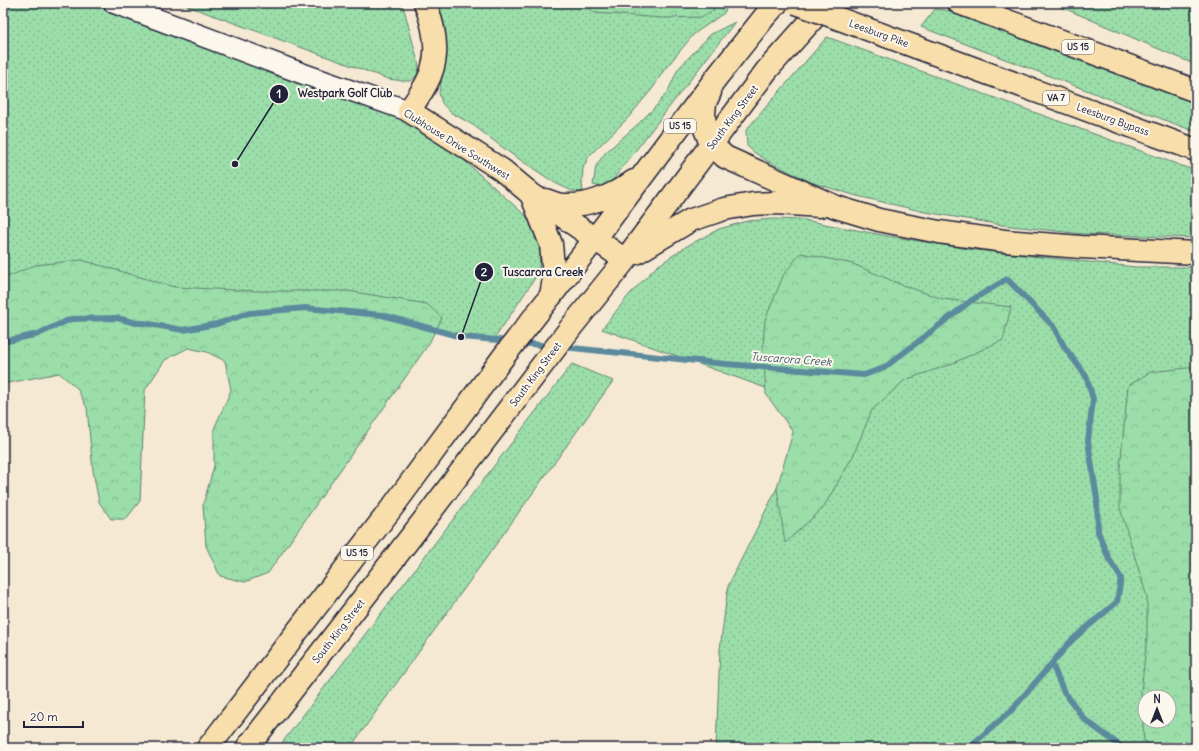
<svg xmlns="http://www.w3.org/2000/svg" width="1199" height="751" font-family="Delius,sans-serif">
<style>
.grass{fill:url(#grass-dots);stroke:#5e8072;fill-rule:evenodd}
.forest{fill:url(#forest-crowns);stroke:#5e8072;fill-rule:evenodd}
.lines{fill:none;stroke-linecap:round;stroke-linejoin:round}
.stream{stroke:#5b8a9d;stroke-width:6}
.minor-casing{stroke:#22223b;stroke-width:23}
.highway-casing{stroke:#22223b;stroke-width:25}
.minor{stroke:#fbf7ec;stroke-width:20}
.highway{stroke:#f8deab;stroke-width:22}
.highway-bridge-casing{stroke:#22223b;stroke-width:25;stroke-linecap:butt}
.highway-bridge{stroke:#f8deab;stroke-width:22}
.labels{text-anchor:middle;stroke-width:4;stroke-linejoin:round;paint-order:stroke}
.shield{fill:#fbf7ec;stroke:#636270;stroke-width:1}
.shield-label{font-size:9px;font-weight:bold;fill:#22223b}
.street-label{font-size:10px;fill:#22223b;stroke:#fbf7ec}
.water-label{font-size:11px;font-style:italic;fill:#3e566c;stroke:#fbf7ec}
.leader{fill:none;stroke:#22223b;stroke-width:1.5}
.callout-dot{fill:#22223b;stroke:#fbf7ec;stroke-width:1.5}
.mark-label{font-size:12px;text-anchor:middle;font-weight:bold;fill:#fff}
.callout-label{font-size:11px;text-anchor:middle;font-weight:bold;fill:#22223b;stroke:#fbf7ec;stroke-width:4;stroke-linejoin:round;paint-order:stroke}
</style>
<defs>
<pattern id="grass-dots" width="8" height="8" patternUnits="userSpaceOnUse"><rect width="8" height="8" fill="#9bdea9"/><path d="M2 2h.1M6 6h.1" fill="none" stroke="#85be92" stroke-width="1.8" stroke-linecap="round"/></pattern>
<pattern id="forest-crowns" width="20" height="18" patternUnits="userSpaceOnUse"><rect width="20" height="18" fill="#9bdea9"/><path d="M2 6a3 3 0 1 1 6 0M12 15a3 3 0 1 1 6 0" fill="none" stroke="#85be92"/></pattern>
</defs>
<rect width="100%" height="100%" fill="#f5e9d3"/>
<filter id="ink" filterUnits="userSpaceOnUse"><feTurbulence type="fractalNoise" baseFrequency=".025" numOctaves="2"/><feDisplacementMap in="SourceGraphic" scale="8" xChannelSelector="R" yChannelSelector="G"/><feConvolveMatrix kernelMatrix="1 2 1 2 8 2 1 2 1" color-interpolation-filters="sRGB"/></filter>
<g filter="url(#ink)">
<path class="grass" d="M3 3H113L409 111 526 216 538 235 540 253 539 272 493 341 461 337 382 315 3 341Z
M179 3H401L404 9 419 66 417 75 411 81H404L388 79Z
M438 3H729L724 13 694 34 664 70 653 88 642 101 628 118 589 156 583 168 582 183 583 192 572 191 555 183 510 153 473 125 450 112 442 103 439 93 444 64V41L442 18Z
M1052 3H1196V65Z
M935 9 962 12 1196 99V132L921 27Z
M735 22 612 181 603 187 593 185 596 166 605 153 638 124 657 105 668 91 678 69 711 34Z
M827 37 1196 171V238L1083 234 1002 225 925 212 857 196 813 183 769 162 755 153 747 146 746 130Z
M773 219 804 220 882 235 975 250 1136 267H1196V748H716L720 649 728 586 777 488 821 408 602 329 629 295 656 267 687 246 719 229 747 221ZM1145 697H1169V721H1145Z
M572 364 613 381 350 748H278Z"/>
<path class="forest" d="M583 3H711L714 10 701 17 663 18 595 13Z
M801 253 853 264 902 285 943 299 1011 307 1003 340 951 364 905 380 872 410 853 456 823 508 785 543 777 488 793 432 766 394 763 346 765 320 784 274Z
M82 260 174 287 255 291H348L427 304 442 318 428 345 268 573 245 582 220 576 206 546 203 505 214 466V429L231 390 225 361 207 352 188 348 165 360 145 390 140 501 126 519H111L99 502 93 471 87 408 77 388 59 373 3 384V279L35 265Z
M1196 367V748H1156L1144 741 1141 692 1147 637V597L1120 508V467L1128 386 1150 372ZM1145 697H1169V721H1145Z"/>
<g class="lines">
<path class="stream" d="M3 342 38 334 71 319 117 318 136 323H143L183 330 217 324 249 313 305 308 382 315 461 337 510 341
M521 343 551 346
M563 347 726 364 864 375 884 368 972 300 1007 279 1053 326 1065 348 1086 376 1093 399 1088 441 1097 499 1098 532 1109 559 1121 578 1117 602 1072 640 1010 712 968 748
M1052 664 1063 690 1084 719 1123 748"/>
<defs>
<path id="minor" d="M114 3 301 73 409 111"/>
<path id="highway" d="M425 3C433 23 439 49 432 70 428 85 417 98 409 111L502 170 531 194 625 260
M959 3 1196 91
M916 47 1196 150
M710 92 705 103 704 114 705 129 711 144 725 157 836 207 879 220 939 232 1005 241 1081 247 1196 253
M531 194 551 244 554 278 551 296
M545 200C549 201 553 203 557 204 584 209 613 196 634 181
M636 253 691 220 724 209 753 204 776 203 820 206
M208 748 394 505 504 356 595 239 716 78 766 15 777 3
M247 748 431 511 572 326 625 260 767 70 827 3"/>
</defs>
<use href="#minor" class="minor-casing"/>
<use href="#highway" class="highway-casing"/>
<use href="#minor" class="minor"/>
<use href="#highway" class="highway"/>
<defs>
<path id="highway-bridge" d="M796 3 916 47"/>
</defs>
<use href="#highway-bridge" class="highway-bridge-casing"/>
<use href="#highway-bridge" class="highway-bridge"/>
</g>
</g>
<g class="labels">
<g class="shield">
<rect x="1062" y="40" width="32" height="14" rx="3"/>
<rect x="1043" y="91" width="26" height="14" rx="3"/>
<rect x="664" y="119" width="32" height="14" rx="3"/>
<rect x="341" y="546" width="32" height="14" rx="3"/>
</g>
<g class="shield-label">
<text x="1078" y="50">US 15</text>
<text x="1056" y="101">VA 7</text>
<text x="680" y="129">US 15</text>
<text x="357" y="556">US 15</text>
</g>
<g class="street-label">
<text transform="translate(879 33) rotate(20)" y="4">Leesburg Pike</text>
<text transform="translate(732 117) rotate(-53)" y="4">South King Street</text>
<text transform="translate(1113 119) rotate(20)" y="4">Leesburg Bypass</text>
<text transform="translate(457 144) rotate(32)" y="4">Clubhouse Drive Southwest</text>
<text transform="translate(535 374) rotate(-53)" y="4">South King Street</text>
<text transform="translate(338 631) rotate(-52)" y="4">South King Street</text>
</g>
<g class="water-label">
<text transform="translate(791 359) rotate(4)" y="4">Tuscarora Creek</text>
</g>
</g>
<path class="leader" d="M235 164L279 94M461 337L484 272"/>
<g class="callout-dot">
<circle cx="235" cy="164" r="4"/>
<circle cx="461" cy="337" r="4"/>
<circle cx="279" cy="94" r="10"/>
<circle cx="484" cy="272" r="10"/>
</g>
<g class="mark-label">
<text x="279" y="98">1</text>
<text x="484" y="276">2</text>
</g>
<g class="callout-label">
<text x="345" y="97">Westpark Golf Club</text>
<text x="543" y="276">Tuscarora Creek</text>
</g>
<rect width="1199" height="751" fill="none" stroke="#fbf7ec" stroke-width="16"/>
<rect x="8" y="8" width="1183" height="735" fill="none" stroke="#22223b" stroke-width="1.5" filter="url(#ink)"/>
<g transform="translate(1157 709)"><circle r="19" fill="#fbf7ec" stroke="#a4a2a5"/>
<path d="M0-3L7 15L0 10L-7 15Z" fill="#22223b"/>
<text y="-6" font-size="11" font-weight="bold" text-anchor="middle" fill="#22223b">N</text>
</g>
<path d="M24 721v6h59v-6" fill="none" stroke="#22223b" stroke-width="2"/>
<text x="30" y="721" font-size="12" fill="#22223b" stroke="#fbf7ec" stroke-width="3" paint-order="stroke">20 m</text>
</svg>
